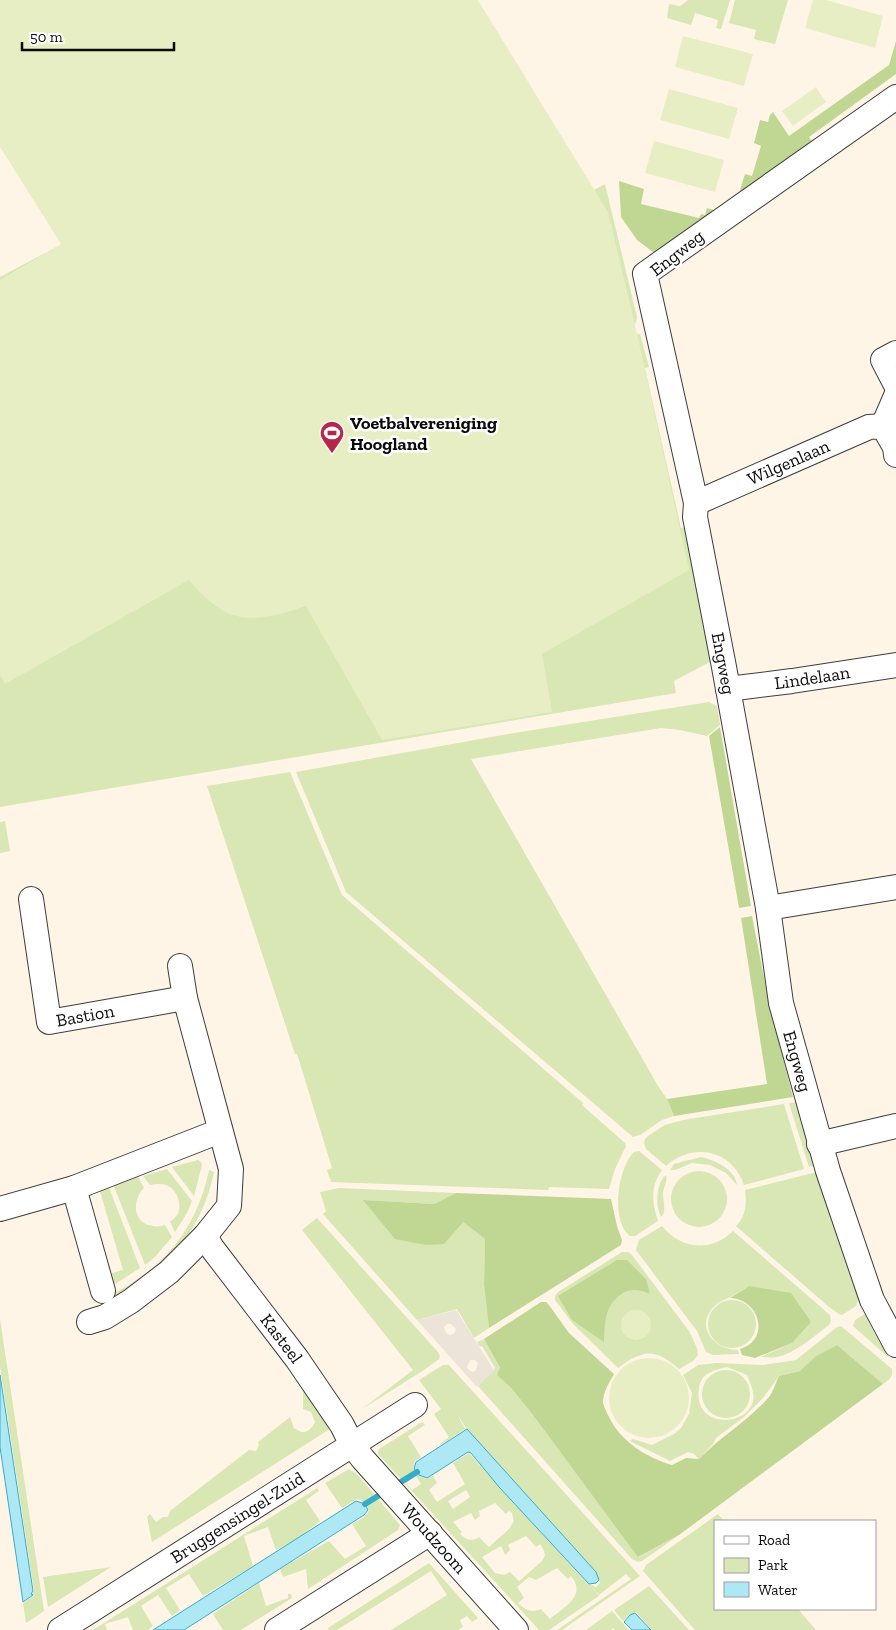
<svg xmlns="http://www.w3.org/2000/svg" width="896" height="1630" font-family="'Zilla Slab',serif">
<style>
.green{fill:#d8e7b3;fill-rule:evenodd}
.forest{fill:#bfd792}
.pitch{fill:#e8eec4}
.plaza{fill:#ece3d9;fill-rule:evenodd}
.water{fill:#ade8f4;stroke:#36acca}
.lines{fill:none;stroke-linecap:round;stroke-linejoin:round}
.stream{stroke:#36acca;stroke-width:6}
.minor-casing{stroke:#3d3d3d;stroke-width:26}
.minor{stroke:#fff;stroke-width:24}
.labels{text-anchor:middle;stroke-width:5;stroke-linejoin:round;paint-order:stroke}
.street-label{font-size:18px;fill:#0a0a0a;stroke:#fff}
.poi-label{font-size:18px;font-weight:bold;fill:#0a0a0a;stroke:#fff;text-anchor:start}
</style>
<rect width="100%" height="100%" fill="#fff5e7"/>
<path class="green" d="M688 0H730L721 29 716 28 718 20 695 13 691 25 667 18 669 4 680 6Z
M735 0H788L775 44 754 39 756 30 729 23Z
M605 184 637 317 636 322 632 327 577 199Z
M62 244 633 335 640 334 649 367 645 368 681 528 687 527 710 662 674 681 676 693 0 807V277Z
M709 702 717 706 720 725 707 736 680 730 661 728 471 759 658 1086 667 1099 674 1116 662 1120 640 1135 633 1137 346 892 296 772 508 734Z
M290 772 342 895 583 1103 582 1105 625 1143 626 1146 615 1169 609 1189 549 1187 548 1190 331 1182 327 1170 332 1168 297 1054H295L207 786Z
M5 821 10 851 0 853V822Z
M801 1102 820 1164 809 1167 789 1103Z
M784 1104 804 1169 744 1185C732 1149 692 1142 666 1166L646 1149 644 1143 645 1139 648 1136 665 1125 683 1120Z
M639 1151 662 1170C650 1186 652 1204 658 1221L635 1236H630C610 1221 618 1167 634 1152Z
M701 1157C715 1160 736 1170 737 1185L726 1173 710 1165 692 1163 675 1170H670L674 1164Z
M198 1160 202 1163V1165L194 1196 172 1167Z
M167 1169 192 1201 187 1213 175 1232 170 1222C173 1219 177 1216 178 1213 182 1204 177 1192 170 1187 163 1183 156 1184 150 1185L143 1176Z
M209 1170 214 1172C206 1212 185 1247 155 1273 141 1285 120 1294 105 1303L104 1298C161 1272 196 1232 209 1170Z
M671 1199a28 28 0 1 1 56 0a28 28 0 1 1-56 0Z
M817 1172 859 1298 856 1306 842 1315 839 1314 829 1307 736 1226C746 1216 747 1203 745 1190Z
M666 1175C668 1182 663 1187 663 1194 663 1202 667 1212 661 1217 655 1206 656 1183 666 1175Z
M138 1177 144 1188C132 1200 132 1223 153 1226 157 1227 162 1226 165 1225L172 1237 155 1257 145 1265 113 1184Z
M108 1185 140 1268 115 1284 112 1282 110 1277 112 1273 123 1270 99 1188Z
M339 1188 456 1193 434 1204 363 1200 463 1222 485 1239 484 1285 489 1328 474 1338 457 1309 417 1320 323 1214 326 1211 320 1192Z
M317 1218 438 1352 440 1356 439 1359 424 1370 362 1409 413 1370 302 1230Z
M662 1226C681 1249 710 1253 733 1231L830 1315 831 1321 829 1325C816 1335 794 1354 777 1357 772 1358 766 1357 761 1357L792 1343 749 1286C743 1289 738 1293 732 1296 728 1299 722 1300 718 1303 693 1322 711 1350 738 1350L739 1354 713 1355 706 1352 697 1331 636 1250 639 1240Z
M622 1252H628L632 1255 689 1331 697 1348 698 1355 693 1361 679 1369C654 1347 643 1350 618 1368L573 1324 555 1300V1296L558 1292Z
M708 1324a24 24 0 1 1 48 0a24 24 0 1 1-48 0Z
M865 1314 874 1332 889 1358 853 1326 855 1320Z
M0 1319 44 1611 26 1623 23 1603 34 1596 32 1594 34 1591 0 1367Z
M841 1326 892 1369C893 1377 890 1379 883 1384L837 1345 816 1356 800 1371 779 1376 763 1398 744 1417 716 1438 713 1444 699 1459 694 1454 688 1452 670 1461 630 1441 633 1439 652 1445 674 1434 681 1428 689 1414 692 1393 683 1375 698 1365 716 1363 763 1365 796 1360 837 1327ZM727 1367 747 1375C750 1383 755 1392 753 1401 747 1428 692 1428 699 1388 701 1373 714 1370 727 1367Z
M484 1339 500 1369 497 1375 511 1388 533 1415 639 1557 679 1535 642 1561 638 1562 632 1559 478 1386 495 1368 482 1346 480 1347 477 1342Z
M443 1365H449L640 1576 562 1630H557L631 1579 626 1574 599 1595 589 1584 599 1596 549 1630H539L378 1454 379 1449 422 1422 425 1425 408 1436 421 1457 415 1461 413 1469 418 1475 426 1479 433 1476 437 1483 429 1490 437 1502 465 1484 453 1463 469 1453 588 1584H589L596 1587 600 1583 596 1572 467 1429 457 1414 465 1429 441 1445 440 1444 449 1437 434 1414 441 1409 419 1380ZM416 1476 421 1484 412 1490 406 1483ZM466 1490 470 1497 453 1509 448 1501ZM495 1503 506 1514 509 1511 512 1513 514 1521 509 1529 489 1547 479 1537C472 1542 466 1540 460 1534L462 1532 453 1522 471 1513 475 1520 480 1516 479 1511ZM526 1536 536 1547 540 1544 544 1551 545 1556 541 1562 519 1581 510 1572 504 1575 495 1573 482 1557 501 1546 505 1555 510 1550 508 1545ZM557 1568 568 1579 571 1576C587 1596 564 1607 550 1619L541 1609C531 1613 525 1610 518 1603L524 1598 517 1587 529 1577 536 1580Z
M702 1394a24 24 0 1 1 48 0a24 24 0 1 1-48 0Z
M303 1379 333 1427 152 1542 147 1517 150 1514 156 1522 163 1517H168L170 1511 249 1450 256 1451 259 1445 258 1442 290 1417 294 1428 301 1432C308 1433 312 1428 315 1422L311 1412 303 1409Z
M349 1469 357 1474 400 1525 398 1530 308 1589 306 1569 283 1577 280 1569 329 1541 345 1559 366 1546 352 1524 364 1517 369 1511 366 1503 357 1499 342 1508 325 1483Z
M317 1488 319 1491 306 1500 320 1521 297 1539 276 1550 268 1527 244 1536 253 1566 203 1596 189 1574 166 1588 180 1610 172 1616 158 1595 141 1606 153 1626 148 1630H133L128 1617 105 1624 107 1630H93Z
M718 1514 724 1521H715V1609H798L816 1630H695L643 1571 646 1565Z
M429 1563 478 1618 472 1622 467 1616 460 1620 463 1627 458 1630H391L447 1595 431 1571 337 1630H329L328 1628Z
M111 1567 48 1607 43 1577Z
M259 1583 266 1606 288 1598V1594H291L292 1598 241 1630H223L213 1614Z
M649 1586 689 1630H652L636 1612 629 1615 623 1621 614 1610Z
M612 1611 629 1630H615L613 1628 611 1630H586Z"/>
<path class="forest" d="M896 41V74L809 137 816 147 735 206 745 174 752 176 761 146 754 143 760 120 768 122 770 115 773 112 789 136 889 65Z
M619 181 644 189 641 204 699 218 701 214 705 215 707 208 726 214 673 250 653 252 637 240 621 217Z
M720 727 751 906 739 908 709 736Z
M752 916 770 1008 793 1097 674 1116 667 1099 767 1084 741 918Z
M456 1193 611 1199 617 1226 622 1240 621 1245 489 1328 484 1285 485 1239 463 1222 444 1244 426 1245 395 1239 363 1200 434 1204Z
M617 1260H627L646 1279 650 1294C641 1290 631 1288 623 1293 604 1305 605 1322 604 1342L572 1320 558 1296Z
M749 1286 791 1293 811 1322 792 1343 755 1358 742 1355 740 1349C771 1340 760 1299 730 1298Z
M541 1302H546L549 1305 569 1333 614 1374C609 1383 603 1392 603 1403 604 1407 607 1413 609 1417 621 1442 646 1457 672 1465L686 1458 699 1459C721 1436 748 1421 769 1397 773 1392 776 1382 779 1376L800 1371 816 1356 837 1345 883 1384 679 1535 638 1557 533 1415 511 1388 497 1375 500 1368 484 1339Z"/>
<path class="pitch" d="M0 0H478L608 212 638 338 689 570 542 654 552 712 382 740 306 606C252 624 227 626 189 580L5 684 0 675V280L61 244 0 147Z
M813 0H826L883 16 875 48 805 28Z
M683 36 753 54 744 86 675 67Z
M816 87 826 102 793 126 782 111Z
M669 89 738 108 729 139 660 120Z
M654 141 724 160 715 192 645 173Z
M621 1325a15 15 0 1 1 30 0a15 15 0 1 1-30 0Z
M609 1398a40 40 0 1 1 80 0a40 40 0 1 1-80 0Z"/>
<path class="plaza" d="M456 1310 494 1370 477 1387 417 1320ZM447 1324H451L456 1329 454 1333 451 1335 447 1334 445 1331 444 1327ZM470 1360H475L478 1363 476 1370 473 1372 469 1370 467 1367Z"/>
<path class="water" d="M0 1375 33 1591 31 1594 33 1595 23 1602 0 1447Z
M467 1429 596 1572 599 1580 596 1583 589 1584 499 1487 471 1453 468 1452 427 1478 419 1475 414 1469 416 1462Z
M356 1501 365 1504 368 1510 364 1515 184 1630H153Z
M635 1613 651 1630H632L624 1622 630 1615Z"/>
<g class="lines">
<path class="stream" d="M365 1504 417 1472"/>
<defs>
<g id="minor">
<path id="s1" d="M896 97 645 274 696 503 695 517 724 667 768 908 781 1003 828 1171 872 1300 896 1345"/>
<path d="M896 353 883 360 896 385"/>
<path d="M883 426 896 396"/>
<path id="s2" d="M696 503 869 427 883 426 895 447 896 455"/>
<path id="s3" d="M728 689 792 681 896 665"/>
<path id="s4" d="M31 899 49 1022 185 998 231 1169 229 1206 205 1236 169 1272 131 1301 105 1317 89 1322"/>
<path d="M768 908 896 887"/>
<path d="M180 966 185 998"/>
<path d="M819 1144 896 1126"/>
<path d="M74 1188 103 1291"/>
<path d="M0 1209 74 1188 220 1131"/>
<path id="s5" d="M205 1236 212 1248 297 1359 342 1425 352 1445 363 1459 516 1630"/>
<path id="s6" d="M60 1630 415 1405"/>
<path d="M277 1630 430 1533"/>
</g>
</defs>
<use href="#minor" class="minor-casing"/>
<use href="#minor" class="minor"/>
</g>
<defs>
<symbol id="stadium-pin" viewBox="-11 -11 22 30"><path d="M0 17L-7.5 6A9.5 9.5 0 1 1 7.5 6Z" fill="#b62649" stroke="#fff"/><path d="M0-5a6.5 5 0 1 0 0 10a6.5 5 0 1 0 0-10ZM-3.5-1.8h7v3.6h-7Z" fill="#fff"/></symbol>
</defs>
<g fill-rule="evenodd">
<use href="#stadium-pin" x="318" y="419" width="28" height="38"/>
</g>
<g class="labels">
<g class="street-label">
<text transform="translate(677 253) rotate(-38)" y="6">Engweg</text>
<text dy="6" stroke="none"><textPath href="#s2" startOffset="101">Wilgenlaan</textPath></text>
<text dy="6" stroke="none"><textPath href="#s1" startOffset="705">Engweg</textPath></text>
<text dy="6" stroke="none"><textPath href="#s3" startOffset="85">Lindelaan</textPath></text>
<text dy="6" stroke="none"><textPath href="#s4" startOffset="161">Bastion</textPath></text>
<text dy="6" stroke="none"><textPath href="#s1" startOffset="1110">Engweg</textPath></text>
<text dy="6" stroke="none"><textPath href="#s5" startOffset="128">Kasteel</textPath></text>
<text dy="6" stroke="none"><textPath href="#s6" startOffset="210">Bruggensingel-Zuid</textPath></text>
<text dy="6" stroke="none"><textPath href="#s5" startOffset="380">Woudzoom</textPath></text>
</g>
<g class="poi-label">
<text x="350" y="429">Voetbalvereniging<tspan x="350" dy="21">Hoogland</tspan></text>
</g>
</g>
<rect x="714" y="1520" width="162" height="90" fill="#ffffff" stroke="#9d9d9d"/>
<rect x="724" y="1536" width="25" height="8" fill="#ffffff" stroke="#9d9d9d"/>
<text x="758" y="1545" font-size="15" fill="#0a0a0a">Road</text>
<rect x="724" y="1558" width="25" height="15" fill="#d8e7b3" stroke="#9d9d9d"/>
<text x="758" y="1570" font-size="15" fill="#0a0a0a">Park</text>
<rect x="724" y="1582" width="25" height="15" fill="#ade8f4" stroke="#9d9d9d"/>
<text x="758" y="1595" font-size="15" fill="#0a0a0a">Water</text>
<path d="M22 42v8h152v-8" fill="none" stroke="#0a0a0a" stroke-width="2.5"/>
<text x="30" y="42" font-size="15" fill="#0a0a0a" stroke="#ffffff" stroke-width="4" paint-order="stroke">50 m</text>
</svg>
